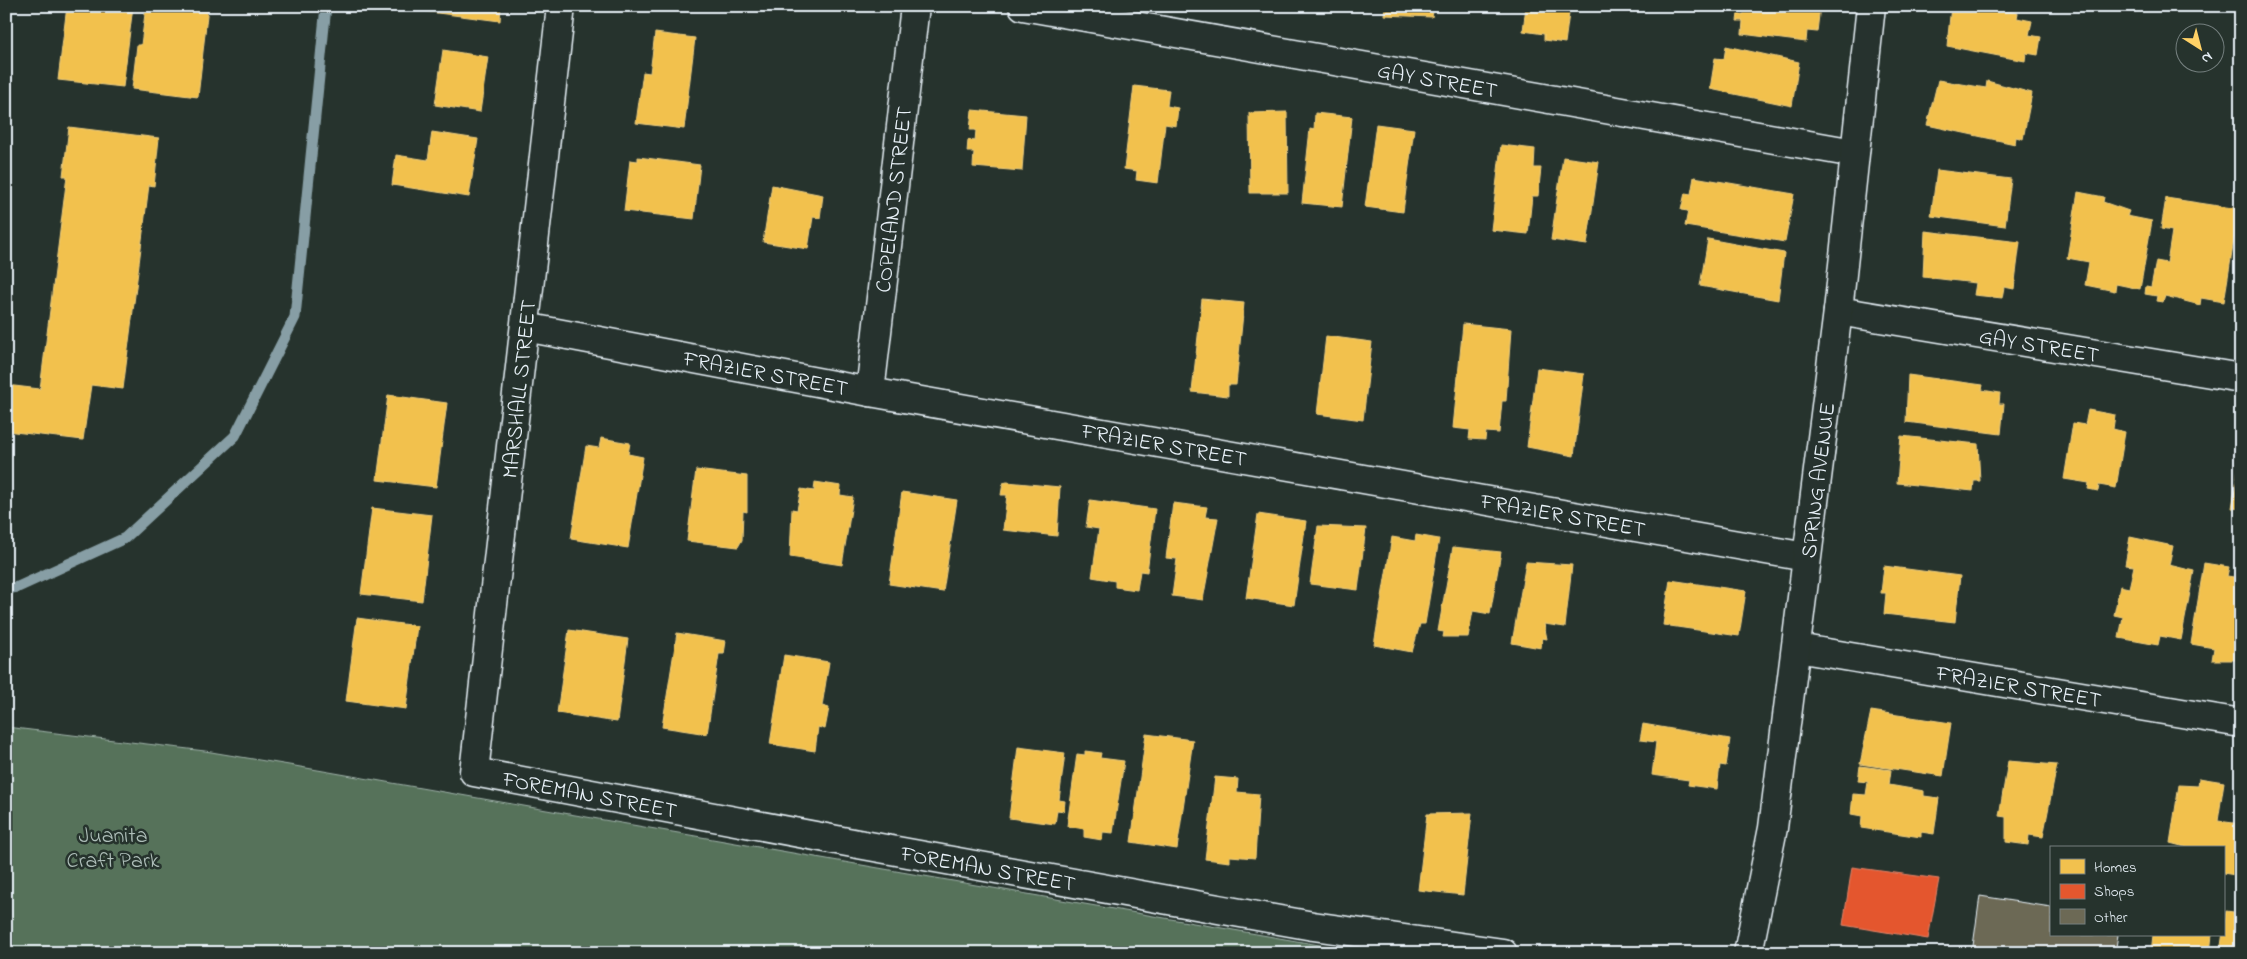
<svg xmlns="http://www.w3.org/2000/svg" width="2247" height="959" font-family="'Indie Flower',sans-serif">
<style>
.green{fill:#56725a;stroke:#9fb2a9}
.homes{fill:#f2c14e;stroke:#efcf81}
.shops{fill:#e4572e;stroke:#e5856b}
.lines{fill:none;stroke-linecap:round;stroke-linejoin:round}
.stream{stroke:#879ea5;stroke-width:11}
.building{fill:#6c6955;stroke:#e8f1f8}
.minor-casing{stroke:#e8f1f8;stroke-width:31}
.minor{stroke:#26332d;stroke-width:28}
.labels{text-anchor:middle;stroke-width:5;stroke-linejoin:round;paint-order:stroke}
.street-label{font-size:22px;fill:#e8f1f8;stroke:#26332d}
.park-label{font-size:22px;fill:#aebeb9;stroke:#26332d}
</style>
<rect width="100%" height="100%" fill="#26332d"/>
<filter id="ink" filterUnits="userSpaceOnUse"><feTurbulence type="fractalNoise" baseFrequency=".02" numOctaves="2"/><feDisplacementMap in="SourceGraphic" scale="10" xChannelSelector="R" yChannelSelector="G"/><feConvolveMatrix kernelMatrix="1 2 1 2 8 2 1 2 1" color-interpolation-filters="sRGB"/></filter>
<g filter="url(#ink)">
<path class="green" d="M6 727 205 751 289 765 1365 953H6Z"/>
<path class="homes" d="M67 6H133L123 87 58 80Z
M146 6H208L198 97 132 89 137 45H141Z
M414 6H501L500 21 414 10Z
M1385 6H1434L1432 17 1384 15Z
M1526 6H1570L1565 43 1544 40V34L1523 31Z
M1742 6H1820L1817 32 1807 31 1806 42 1742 34 1743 21H1737L1738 14H1744Z
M1951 6H1979L2018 13 2017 18 2032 21 2029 35 2041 37 2038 55 2026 53 2025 61 1947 46Z
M655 33 695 38 684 129 636 123 643 72 650 73Z
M1726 46 1799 62 1792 106 1710 89 1715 58 1724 59Z
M443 50 488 57 480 112 435 105Z
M1938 80 1986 88 1987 81 2032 93 2023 139 2016 137 2015 144 1927 125Z
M1134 86 1169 90 1167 106 1178 108 1176 126 1165 124 1158 183 1136 180 1137 171 1124 169Z
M972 110 1026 115 1022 171 973 167 974 152H967L968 140 975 141 976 130H970Z
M1287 112 1288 193H1250L1249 113Z
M1315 113 1352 117 1342 207 1302 203 1310 129 1314 130Z
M1376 124 1414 129 1403 212 1365 207Z
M69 127 159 138 154 186 149 185 123 389 91 385 83 440 6 431V385L40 389 67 176H63Z
M432 132 478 139 469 197 392 185 396 155 428 160Z
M1501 145 1535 149 1534 168H1541L1538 196H1532L1528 234 1491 230Z
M638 157 700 165 694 219 624 211 630 160 638 161Z
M1563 157 1599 162 1587 245 1551 240Z
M1937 170 2011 179 2005 226 1931 216Z
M1694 177 1794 194 1785 242 1685 226 1688 211 1681 210 1685 193 1691 194Z
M772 185 823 195 820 218 813 217 808 249 763 242Z
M2078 192 2104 197 2103 202 2129 211 2127 216 2152 221 2140 289 2116 284 2115 291 2085 285 2089 262 2067 258Z
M2166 198 2239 209 2224 302 2201 298 2200 305 2165 296 2163 302 2156 301 2157 296 2145 294 2146 286 2151 287 2156 261 2167 263 2172 231 2161 229Z
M1925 231 2020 242 2014 289 2004 287 2002 298 1974 295 1976 283 1923 277Z
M1708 239 1784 253 1778 300 1700 286Z
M1202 299 1244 303 1236 385H1228V396L1192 392Z
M1463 324 1511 329 1506 401H1502L1499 433 1486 432 1485 440 1469 439 1470 430 1453 428Z
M1326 336 1372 342 1363 420 1317 414Z
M1537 368 1584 374 1574 456 1527 447Z
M1908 375 1983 385 1982 390 2000 393 1999 404H2004L2001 434 1906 422Z
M388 395 447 403 436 487 377 480Z
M2088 410 2115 415 2113 429 2125 432 2116 488 2099 485 2098 491 2088 489 2089 483 2064 479 2073 423 2085 425Z
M1901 436 1978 444 1980 481H1974L1973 491 1897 483Z
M601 438 630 443 628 454 643 457 628 548 571 539 586 446 599 448Z
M2241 455V509L2232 508Z
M696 470 747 476V512L743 511 742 540 738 547 687 541Z
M815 482 841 486 840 495 853 497 842 565 790 557 792 509 797 510 801 489 814 491Z
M1007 482 1060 487 1057 536 1003 530 1007 495H1001L1003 483Z
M902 492 957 500 943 592 889 584Z
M1090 500 1155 509 1147 572 1140 571 1137 590 1115 587V581L1092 577 1099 529 1086 527Z
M1173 503 1207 507 1205 517 1218 518 1203 600 1172 596 1177 559 1166 558Z
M372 508 432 515 422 601 361 594Z
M1258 514 1306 521 1294 605 1246 598Z
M1318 526 1366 528 1358 590 1310 584Z
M1416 535 1439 539 1425 624H1420L1412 652 1374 645 1392 537 1415 541Z
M2130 537 2173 546 2169 565 2194 571 2181 640 2160 636 2158 645 2119 638 2123 617 2114 615 2120 586 2129 588 2134 566 2125 565Z
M1453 547 1501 552 1490 614 1473 611 1468 637H1443L1444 632 1438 631Z
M1526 562 1572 565 1565 627 1544 624 1547 639 1542 638 1541 648 1512 643Z
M2204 563 2229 567 2227 576 2241 578V660H2212L2214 648 2191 644Z
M1884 566 1960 576 1955 622 1884 614 1886 593H1881Z
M1670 580 1746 591 1739 636 1663 625Z
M357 618 417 626 406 709 346 701Z
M569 630 628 639 617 722 557 713Z
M677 633 726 641 724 654H719L707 734 662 727Z
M784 655 829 662 822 706 829 708 825 729 818 727 815 751 770 744Z
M1871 711 1951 723 1943 776 1860 764Z
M1643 724 1730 739 1726 766 1720 765 1717 789 1688 785 1689 780 1652 775 1656 742 1640 740Z
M1146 734 1193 740 1177 849 1131 842Z
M1018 747 1065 753 1059 800 1065 801 1064 811 1057 810 1055 824 1009 818Z
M1085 751 1101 753 1100 758 1124 761 1113 833 1103 832 1102 840 1084 837V829L1067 826 1077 754 1085 755Z
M2008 761 2057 765 2043 837 2029 835 2028 845 2006 842V817L1999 816Z
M1860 766 1891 770 1889 785 1924 791V796L1939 798 1934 834 1921 832V837L1861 828 1862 816 1851 814 1853 794 1866 795 1868 782 1858 781Z
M1215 777 1238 779 1237 792 1259 794 1255 858 1230 856V862L1205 859Z
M2199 778 2224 782 2218 821 2241 824V840L2235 875 2223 873V848H2189L2170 843 2179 785 2198 786Z
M1472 813 1463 895 1418 890 1427 814Z
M2226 911 2241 913V953H2220Z
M2153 935H2212L2210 953H2151Z"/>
<path class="shops" d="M1852 867 1939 879 1928 939 1843 925Z"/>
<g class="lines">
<path class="stream" d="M6 589 18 587 125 538 235 436 295 317 326 6"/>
</g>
<path class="building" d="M1980 896 2051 907V935H2118L2115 953H1972Z"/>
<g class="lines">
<defs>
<g id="minor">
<path id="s1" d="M561 6 474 772 858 844 1313 926 1503 953"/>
<path id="s2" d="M1023 6 1854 153"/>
<path id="s3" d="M1838 311 2241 378"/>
<path id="s4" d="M525 327 870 392 1806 557"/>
<path id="s5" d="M870 392 915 6"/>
<path id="s6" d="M1797 648 2241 723"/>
<path id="s7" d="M1748 953 1773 828 1838 311 1871 6"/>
</g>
</defs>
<use href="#minor" class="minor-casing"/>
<use href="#minor" class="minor"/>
</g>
</g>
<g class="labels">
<g class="street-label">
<text dy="8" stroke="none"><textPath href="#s2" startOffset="421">GAY STREET</textPath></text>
<text dy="8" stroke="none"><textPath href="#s5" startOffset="194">COPELAND STREET</textPath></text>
<text dy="8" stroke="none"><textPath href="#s3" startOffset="204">GAY STREET</textPath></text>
<text dy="8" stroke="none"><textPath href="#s4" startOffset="245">FRAZIER STREET</textPath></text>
<text transform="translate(518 389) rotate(-84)" y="8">MARSHALL STREET</text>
<text dy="8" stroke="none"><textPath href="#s4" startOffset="650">FRAZIER STREET</textPath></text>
<text dy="8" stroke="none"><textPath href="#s7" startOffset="478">SPRING AVENUE</textPath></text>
<text dy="8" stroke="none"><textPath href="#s4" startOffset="1055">FRAZIER STREET</textPath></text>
<text dy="8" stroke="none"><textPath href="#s6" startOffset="225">FRAZIER STREET</textPath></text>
<text dy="8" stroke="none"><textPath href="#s1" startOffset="889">FOREMAN STREET</textPath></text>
<text dy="8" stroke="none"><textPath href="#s1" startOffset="1294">FOREMAN STREET</textPath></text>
</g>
<g class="park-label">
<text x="113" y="842">Juanita<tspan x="113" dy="25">Craft Park</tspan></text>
</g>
</g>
<rect width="2247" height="959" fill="none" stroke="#26332d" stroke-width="25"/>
<rect x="12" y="12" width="2222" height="934" fill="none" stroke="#e8f1f8" stroke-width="2" filter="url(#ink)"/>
<rect x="2050" y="846" width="175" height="90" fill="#26332d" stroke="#747f7e"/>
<rect x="2060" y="859" width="25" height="15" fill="#f2c14e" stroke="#747f7e"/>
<text x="2094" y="872" font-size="15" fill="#e8f1f8">Homes</text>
<rect x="2060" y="884" width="25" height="15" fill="#e4572e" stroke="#747f7e"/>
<text x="2094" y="896" font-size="15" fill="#e8f1f8">Shops</text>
<rect x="2060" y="909" width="25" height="15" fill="#6c6955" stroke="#747f7e"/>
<text x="2094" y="922" font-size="15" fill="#e8f1f8">Other</text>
<g transform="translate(2200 48) rotate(144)"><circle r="24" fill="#26332d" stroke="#747f7e"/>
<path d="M0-4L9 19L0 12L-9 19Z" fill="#ffd166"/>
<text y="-8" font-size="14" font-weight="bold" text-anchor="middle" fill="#e8f1f8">N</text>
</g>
</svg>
